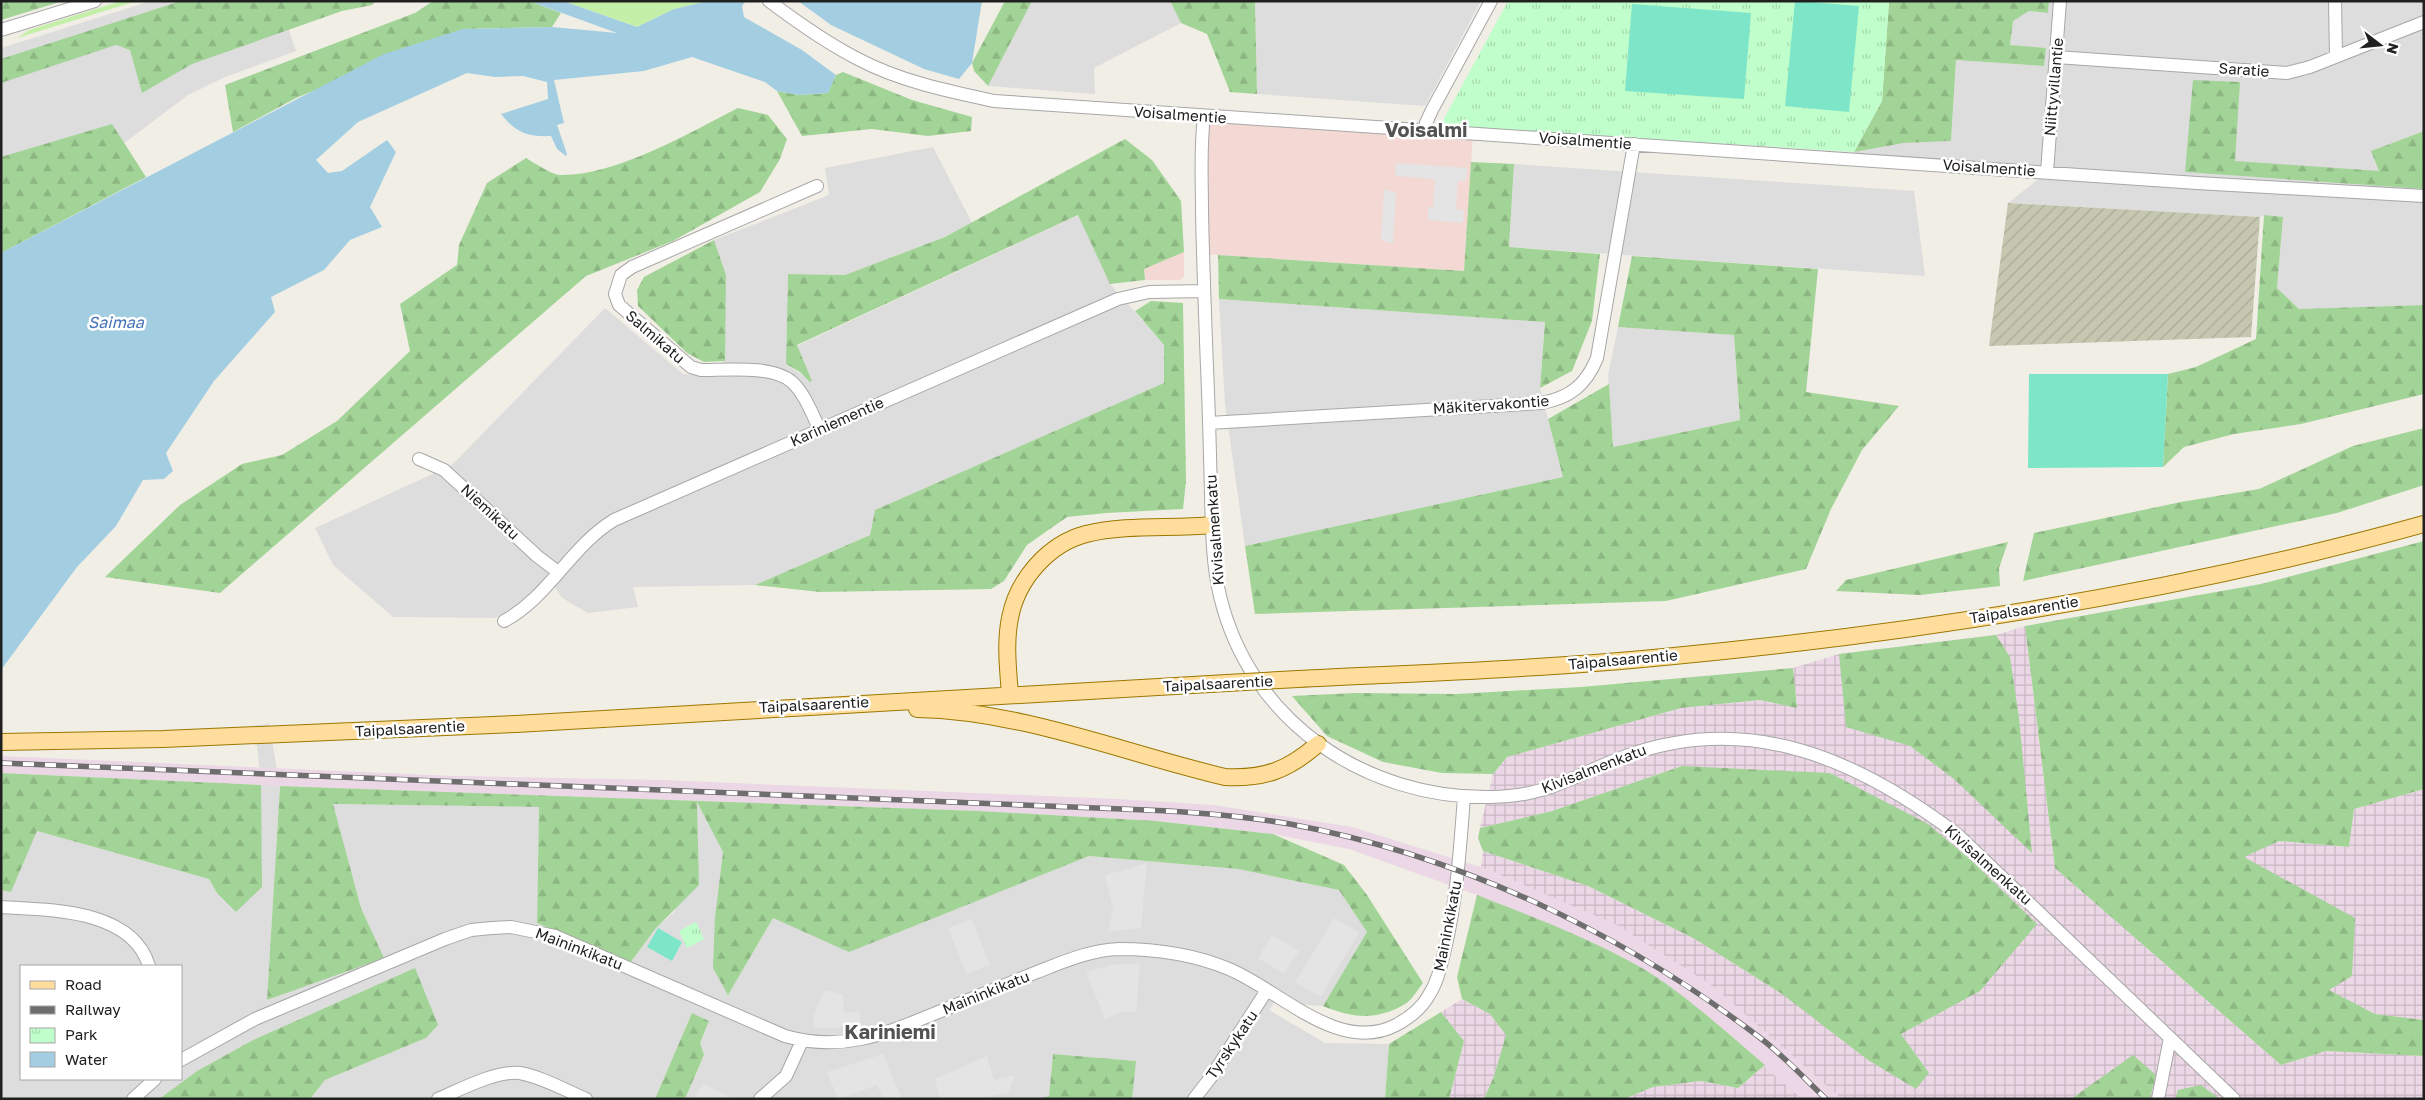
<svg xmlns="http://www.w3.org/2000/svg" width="2425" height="1100" font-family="'Golos Text',sans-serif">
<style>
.residential{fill:#dedddd;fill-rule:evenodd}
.commercial{fill:#f3d8d4}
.industrial{fill:url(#industrial-grid)}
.railway{fill:#ebd7e5}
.construction{fill:url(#construction-furrows)}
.grass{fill:#c4efa8}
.forest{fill:url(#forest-firs)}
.park{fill:url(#park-tufts)}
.pitch{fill:#7ee6c8}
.parking{fill:#e4e4e4}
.water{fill:#a3cee2}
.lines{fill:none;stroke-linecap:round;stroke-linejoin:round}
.minor-casing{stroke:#a7a7a7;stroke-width:14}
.major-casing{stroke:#9c7700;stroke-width:18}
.minor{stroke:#fff;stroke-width:12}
.major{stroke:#ffde9d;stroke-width:16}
.rail-casing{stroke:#6e6e6e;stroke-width:5.5}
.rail{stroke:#fff;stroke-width:4;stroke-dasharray:11;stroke-linecap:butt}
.major-bridge-casing{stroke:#9c7700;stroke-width:18;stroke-linecap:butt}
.major-bridge{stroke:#ffde9d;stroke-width:16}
.labels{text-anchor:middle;stroke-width:5;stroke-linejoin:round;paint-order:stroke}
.street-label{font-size:15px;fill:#202020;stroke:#fff}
.water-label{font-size:16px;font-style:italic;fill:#4473b8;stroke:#fff}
.district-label{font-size:20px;font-weight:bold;fill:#535353;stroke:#fff}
</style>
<defs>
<pattern id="industrial-grid" width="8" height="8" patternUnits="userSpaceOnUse" patternTransform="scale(1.25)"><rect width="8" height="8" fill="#ebd7e5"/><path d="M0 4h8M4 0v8" fill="none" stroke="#c9b8c4"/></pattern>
<pattern id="construction-furrows" width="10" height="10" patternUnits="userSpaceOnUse" patternTransform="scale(1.25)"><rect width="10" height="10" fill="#c5c7b0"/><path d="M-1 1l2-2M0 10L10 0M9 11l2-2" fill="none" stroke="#a9ab97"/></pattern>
<pattern id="forest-firs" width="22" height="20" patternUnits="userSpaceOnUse" patternTransform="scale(1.25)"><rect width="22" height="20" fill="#a3d497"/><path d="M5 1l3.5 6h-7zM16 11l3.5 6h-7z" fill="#8cb682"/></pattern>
<pattern id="park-tufts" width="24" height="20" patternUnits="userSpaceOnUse" patternTransform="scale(1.25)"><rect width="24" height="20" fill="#c0fecb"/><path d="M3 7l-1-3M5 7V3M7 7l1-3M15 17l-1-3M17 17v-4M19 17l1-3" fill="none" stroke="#a5d9ae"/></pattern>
</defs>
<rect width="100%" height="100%" fill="#f1eee6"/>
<path class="residential" d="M151 1H279L296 51 223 78 188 95 123 144 1 217V48Z
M1032 1H1170L1181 23 1094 68 1095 94 988 86Z
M1255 1H1481L1425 106 1257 94Z
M2049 1H2424V131L2371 151 2379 171 2381 186 2424 189V305L2299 309 2277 288 2283 218 2264 215 2260 217 2008 203 2046 173 1858 159 1854 152 1904 143 1951 141 1956 60 2044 66 2045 48 2010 46 2012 21 2029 11 2048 13Z
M933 147 972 223 945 237 845 275 788 274 786 364 811 381 797 346 1079 215 1110 284 1164 345V383L875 510 870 535 755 585 633 587 638 607 588 613 562 598 547 575 528 598 495 618 393 617 333 565 315 528 452 465 605 308 683 374 723 377 726 275 714 240 829 195 825 168Z
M1514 164 1914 191 1925 276 1509 247Z
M1219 299 1545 322 1540 388 1563 477 1245 546 1225 404Z
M1618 327 1734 335 1740 420 1613 447 1608 375Z
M269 724 280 786 267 1000 383 957 361 908 332 804 539 807 537 923 630 963 656 928 675 911 697 801 723 852 715 917 728 995 773 918 849 951 1089 856 1238 869 1339 890 1368 932 1323 1006 1274 1003 1269 1010 1325 1043 1389 1044 1385 1099H1132L1135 1061 1053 1054 1049 1097 1038 1099H685L704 1056 700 1043 709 1021 692 1013 655 1099H310L325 1080 426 1038 392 979 253 1040 197 1071 159 1099H1V890L11 891 37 831 209 879 217 893 261 785 255 725ZM21 966H181V1079H21Z"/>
<path class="commercial" d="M1204 117 1473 133 1464 271 1203 254Z
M1184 252V277L1180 280H1145L1144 269Z"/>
<path class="industrial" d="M2025 626 2055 868 2281 1065 2326 1051 2424 1056V1099H1624L1653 1087 1701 1081 1738 1088 1765 1065 1702 1013 1640 967 1559 928 1477 895 1483 851 1588 886 1695 939 1782 994 1929 1073 1901 1034 1980 991 1682 766 1552 811 1480 828 1493 774 1507 757 1681 708 1760 700 1797 708 1793 668 1839 654 1996 635Z
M2424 789V1020L2375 1014 2328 990 2243 856 2279 841 2349 847 2354 809Z
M1462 999 1490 1014 1506 1035 1494 1076 1484 1099H1449L1464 1041 1441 1012Z"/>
<path class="railway" d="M1 756 454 776 662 780 1118 799 1213 805 1352 827 1487 869 1617 925 1713 986 1842 1099H1802L1702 1013 1640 967 1559 928 1477 895 1349 849 1273 834 1156 821 979 811 280 786 1 773Z"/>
<path class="construction" d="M2008 203 2260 217 2251 337 1989 346Z"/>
<path class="grass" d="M121 1H137L17 38 29 30Z
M563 1H708L674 9 637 27Z"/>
<path class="forest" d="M1 1H63L1 20Z
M181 1H376L372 5 342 11 192 64 142 93 130 50 116 45 1 83V59Z
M433 1H529L561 13 552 27 463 29 296 98 233 132 225 85 415 13Z
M1005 1H1032L988 86 974 71 972 63Z
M1170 1H1255L1257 94 1230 92 1207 34 1181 23Z
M1889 1H2049L2048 13 2029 11 2013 21 2010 45 2046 48 2044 66 1956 60 1951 141 1904 143 1854 152 1882 101Z
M843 72 912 100 972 117 971 131 928 136 872 129 802 136 777 91 799 95 828 93 836 75Z
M2193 80 2240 82 2235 161 2379 171 2371 151 2424 131V189L2185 172Z
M738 108 768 115 787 139 780 159 760 192 673 241 586 276 220 593 105 577 180 505 242 464 282 455 337 421 410 351 400 304 457 265 459 245 487 183 526 158C535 163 550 174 560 175 616 176 689 133 738 108Z
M112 124 146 177 1 253V157Z
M1125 139 1152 160 1181 201 1184 252 1144 269 1145 280 1110 284 1078 215 797 345 812 381 810 382 800 372 786 364 788 274 845 275 945 237Z
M1471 162 1514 164 1509 247 1600 254 1592 321 1572 371 1540 388 1545 322 1219 299 1218 255 1464 271Z
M2264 215 2283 217 2277 288 2299 309 2424 305V394L2301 424 2234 434 2184 447 2163 467 2168 374 2196 367 2256 339Z
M714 240 726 275 725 361 704 362 687 353 638 306 637 290 644 277Z
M1632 256 1818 269 1806 392 1899 406 1862 450 1831 509 1806 569 1666 601 1255 614 1245 546 1563 477 1548 419 1609 384 1613 447 1740 420 1734 335 1618 327Z
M1151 301 1183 303 1186 481 1183 509 1106 513 1067 517 1027 545 1004 581 991 589 820 592 755 585 870 535 875 510 1164 383V345L1135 311Z
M2424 428V485L2337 513 2023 581 2034 533 2181 502 2259 489 2353 446Z
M2424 541V789L2354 809 2349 847 2279 841 2244 857 2355 918 2352 976 2329 990 2375 1014 2424 1020V1056L2326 1051 2281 1065 2055 868 2025 626 2261 584Z
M2008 542 1999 568 2000 586 1920 595 1836 591 1846 580Z
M1996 635 2010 657 2019 718 2032 853 1954 779 1910 746 1846 727 1839 654Z
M1793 668 1797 708 1760 700 1681 708 1507 757 1493 774 1442 773 1383 762 1327 736 1292 696 1356 693 1457 694 1581 687Z
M1682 766 1830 773 1928 824 1972 861 2037 924 1980 991 1901 1034 1929 1073 1916 1089 1868 1060 1782 994 1695 939 1588 886 1483 851 1478 838 1480 828 1552 811Z
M1 773 261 785 262 887 236 912 217 893 209 879 37 831 11 892 1 890Z
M280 786 979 811 1156 821 1273 834 1344 865 1367 895 1423 983C1418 989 1412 1000 1405 1004 1376 1021 1352 1018 1323 1006L1367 932 1339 890 1238 869 1089 856 849 952 773 918 728 995 713 968 715 917 723 852 697 802 699 885 656 928 630 963 537 923 539 807 333 804 361 908 384 958 267 1000Z
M1477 895C1530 916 1590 938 1640 967 1683 992 1727 1033 1765 1065L1738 1088 1701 1081 1653 1087 1624 1099H1484L1494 1076 1506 1035 1490 1014 1462 999 1457 977Z
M415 968 438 1025 426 1038 325 1080 310 1099H159L197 1071 253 1040Z
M1441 1012 1464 1041 1449 1099H1385L1389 1044Z
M692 1013 709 1021 700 1043 704 1055 685 1099H655Z
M1053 1054 1136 1061 1132 1099H1038L1049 1096Z
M2133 1055 2156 1075 2150 1099H2071Z
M2201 1085 2220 1099H2175L2178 1090Z"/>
<path class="park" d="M1508 1H1889L1882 101 1854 152 1440 126Z
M696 922 704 939 687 948 679 931Z"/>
<path class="pitch" d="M1795 1 1859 6 1849 112 1785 106Z
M1632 4 1751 13 1744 99 1625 91Z
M2029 374H2168L2163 467 2028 468Z
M658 928 682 942 672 961 647 947Z"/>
<path class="parking" d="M1396 163 1467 168 1466 181H1458L1456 209 1464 210 1463 223 1428 220V207H1433L1435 179 1395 176Z
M1384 189 1396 193 1393 244 1381 240Z
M1147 863 1141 928 1108 932 1113 908 1105 875Z
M1334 918 1359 933 1320 997 1295 982Z
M972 919 990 965 966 974 948 928Z
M1272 935 1299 951 1284 974 1258 958Z
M1140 963 1136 1013 1124 1011 1105 1019 1086 972 1111 965Z
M824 990 843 994 844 1013 859 1011 861 1023 836 1028H813L814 1015Z
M883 1054 902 1099H883L877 1085 838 1099 827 1072Z
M987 1056 994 1080 1015 1075 1008 1093 975 1099H940L935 1079Z
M703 1084 733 1099H693Z"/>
<path class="water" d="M529 1H563L637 27 674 9 708 1H746L742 6 744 17 802 50 836 75 828 93 799 95 777 91 765 82 692 57 644 71 554 80 564 123 557 125 567 154 566 156 557 149 551 136C528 137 516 133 501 114L548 99 547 82 523 76 495 77 467 73 358 122 316 160 328 173 342 171 387 140 396 152 370 207 382 227 350 240 324 270 271 297 275 312 214 381 166 453 173 471 164 479 143 480 116 526 77 567 1 670V253L384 54 463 29 552 27 617 33Z
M798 1H982L972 63 959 79 924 69 831 25Z"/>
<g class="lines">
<defs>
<path id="minor" d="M769 1C797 22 825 42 856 58 899 81 947 91 994 101L2197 183 2424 196
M2335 1 2336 56
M1 30 95 1
M2056 57 2287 73 2310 67 2424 22
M1204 117C1200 148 1202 180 1202 211 1203 263 1205 315 1207 367 1209 410 1210 452 1211 495 1212 529 1212 563 1220 596 1250 722 1366 799 1491 797 1548 797 1576 774 1626 756 1750 711 1859 760 1958 835L2234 1099
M1426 130V123L1432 110 1491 1
M2047 172 2060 1
M817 186 632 267 621 275 615 294 619 305 691 367 701 370C726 370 773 365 792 382 805 394 812 414 820 430
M1209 423 1541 403C1570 398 1586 385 1597 358L1634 144
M419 459 444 470 537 556 558 572
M504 621C549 597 570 547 614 520L1118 299 1149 292 1204 291
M1 907C50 910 132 909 149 966
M181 1060 255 1019 445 939 471 930 492 928 511 927 555 936 785 1036C844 1053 887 1033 941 1011 973 998 1005 985 1037 972 1063 962 1090 950 1119 949 1157 949 1193 954 1229 969 1278 989 1339 1055 1396 1025 1409 1018 1422 1008 1429 995 1438 981 1441 965 1445 949 1457 899 1460 848 1464 797
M133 1099 155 1079
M438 1099C459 1090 497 1070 520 1073 542 1077 565 1090 586 1099
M760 1099 786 1076 802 1041
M1194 1099 1211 1077 1267 990
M2158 1099 2170 1038"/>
<path id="major" d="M1298 679C1420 673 1542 669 1664 657 1919 633 2176 593 2424 524
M1010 694C1008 670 1005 642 1010 618 1017 580 1048 544 1086 534 1127 524 1171 529 1212 525
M917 709C1023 711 1123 753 1225 777 1265 779 1288 770 1318 744
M1 742 163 739 516 724 1227 683"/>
</defs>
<use href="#minor" class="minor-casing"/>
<use href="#major" class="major-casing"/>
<use href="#minor" class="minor"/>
<use href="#major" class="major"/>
<defs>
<path id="rail" d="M1 763 1146 810C1194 812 1243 816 1290 824 1461 856 1621 932 1759 1037 1783 1055 1804 1078 1826 1099"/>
</defs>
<use href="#rail" class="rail-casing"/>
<use href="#rail" class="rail"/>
<defs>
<path id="major-bridge" d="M1227 683 1298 679"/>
</defs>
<use href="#major-bridge" class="major-bridge-casing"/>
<use href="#major-bridge" class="major-bridge"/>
</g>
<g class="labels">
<g class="street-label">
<text transform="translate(2244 70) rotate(4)" y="5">Saratie</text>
<text transform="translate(2054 87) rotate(-85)" y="5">Niittyvillantie</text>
<text transform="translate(1180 115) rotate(4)" y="5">Voisalmentie</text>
<text transform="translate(1585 141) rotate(4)" y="5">Voisalmentie</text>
<text transform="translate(1989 168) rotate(4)" y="5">Voisalmentie</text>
<text transform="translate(655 337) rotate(41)" y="5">Salmikatu</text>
<text transform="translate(1491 405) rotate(-4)" y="5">Mäkitervakontie</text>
<text transform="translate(837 422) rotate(-24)" y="5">Kariniementie</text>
<text transform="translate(490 512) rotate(43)" y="5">Niemikatu</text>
<text transform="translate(1215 530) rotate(-94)" y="5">Kivisalmenkatu</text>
<text transform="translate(2024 610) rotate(-9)" y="5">Taipalsaarentie</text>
<text transform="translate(1623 660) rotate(-5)" y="5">Taipalsaarentie</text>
<text transform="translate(1218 684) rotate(-3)" y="5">Taipalsaarentie</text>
<text transform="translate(814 705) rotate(-3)" y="5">Taipalsaarentie</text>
<text transform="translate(410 729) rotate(-3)" y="5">Taipalsaarentie</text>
<text transform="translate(1594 769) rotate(-21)" y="5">Kivisalmenkatu</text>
<text transform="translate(1988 865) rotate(42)" y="5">Kivisalmenkatu</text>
<text transform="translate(1448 926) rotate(-79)" y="5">Maininkikatu</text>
<text transform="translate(579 949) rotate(21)" y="5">Maininkikatu</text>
<text transform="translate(986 993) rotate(-22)" y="5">Maininkikatu</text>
<text transform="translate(1232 1045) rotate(-56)" y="5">Tyrskykatu</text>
</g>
<g class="water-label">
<text x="116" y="328">Saimaa</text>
</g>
<g class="district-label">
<text x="1426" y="137">Voisalmi</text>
<text x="890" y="1039">Kariniemi</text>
</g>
</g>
<rect width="2425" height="1100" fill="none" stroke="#202020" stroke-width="5"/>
<rect x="20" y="965" width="162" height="115" fill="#ffffff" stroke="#a6a6a6"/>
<rect x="30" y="981" width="25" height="8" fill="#ffde9d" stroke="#a6a6a6"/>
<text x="65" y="990" font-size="15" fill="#202020">Road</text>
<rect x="30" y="1006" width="25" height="8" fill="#6e6e6e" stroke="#a6a6a6"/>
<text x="65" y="1015" font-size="15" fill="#202020">Railway</text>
<rect x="30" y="1028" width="25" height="15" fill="url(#park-tufts)" stroke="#a6a6a6"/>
<text x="65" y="1040" font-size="15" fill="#202020">Park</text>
<rect x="30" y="1052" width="25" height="15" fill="#a3cee2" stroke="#a6a6a6"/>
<text x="65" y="1065" font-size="15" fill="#202020">Water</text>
<g transform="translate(2380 45) rotate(106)" stroke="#ffffff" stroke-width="4" paint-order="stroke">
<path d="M0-4L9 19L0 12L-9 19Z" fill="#202020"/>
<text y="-8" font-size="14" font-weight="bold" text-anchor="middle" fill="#202020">N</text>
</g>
</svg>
